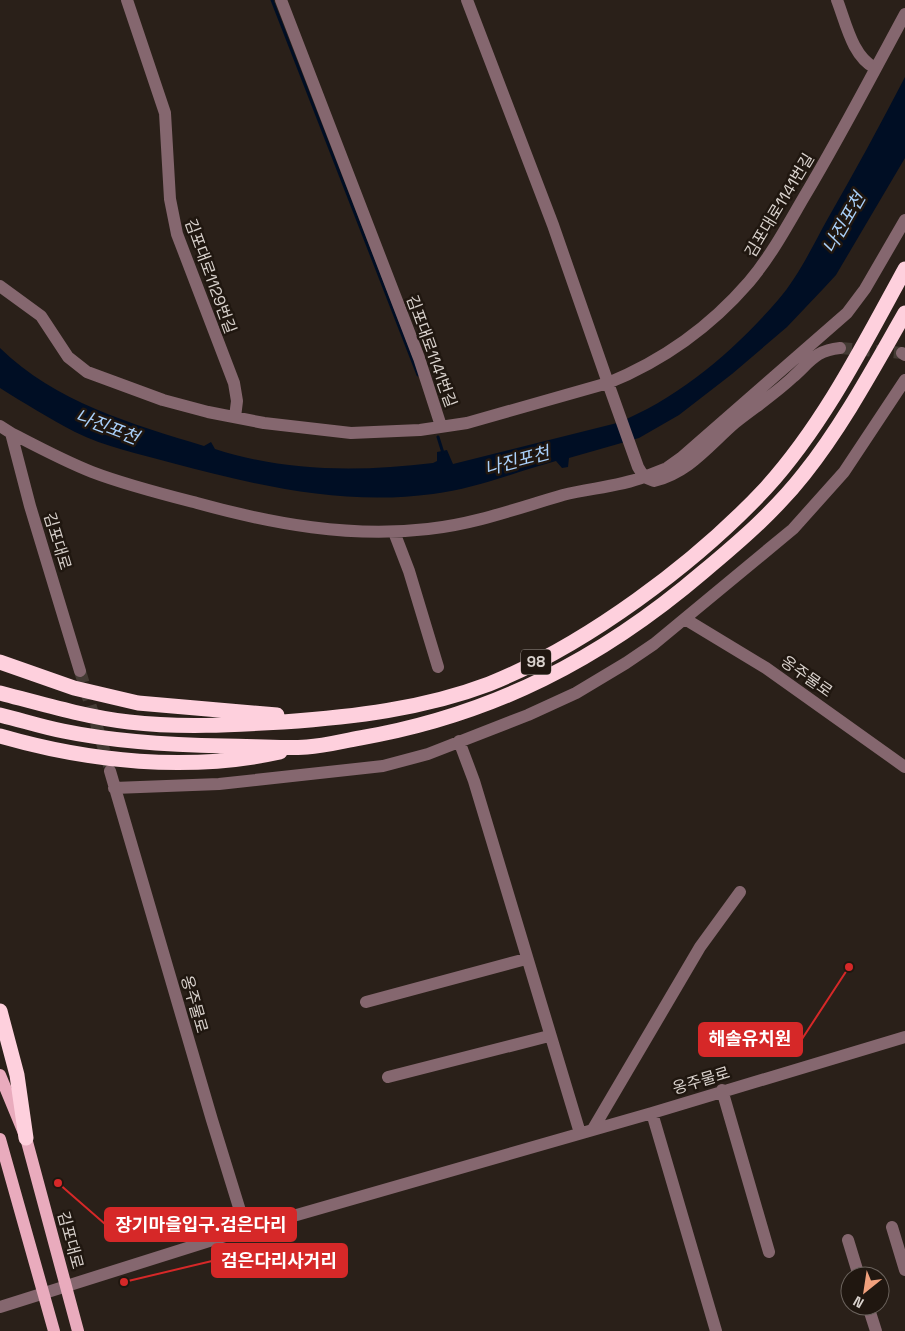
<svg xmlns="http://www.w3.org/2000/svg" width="905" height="1331" font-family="'Space Grotesk','Noto Sans KR',sans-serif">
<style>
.water{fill:#000e24}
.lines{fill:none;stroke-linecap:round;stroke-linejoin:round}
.stream{stroke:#000e24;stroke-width:3}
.minor-tunnel{stroke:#443b34;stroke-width:12;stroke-dasharray:12 6;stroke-linecap:butt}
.minor{stroke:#85676f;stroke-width:12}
.major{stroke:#e9abbd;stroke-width:12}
.highway{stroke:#fed0dd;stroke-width:15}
.labels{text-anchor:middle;stroke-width:5;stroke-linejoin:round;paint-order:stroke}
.shield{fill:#201710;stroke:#a29a94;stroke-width:1}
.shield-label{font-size:15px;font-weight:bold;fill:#d9d2cd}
.street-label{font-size:16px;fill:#d9d2cd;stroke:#201710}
.water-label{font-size:18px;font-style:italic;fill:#aad1fb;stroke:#201710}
.leader{fill:none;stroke:#d62828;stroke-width:2}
.callout-dot{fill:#d62828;stroke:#201710;stroke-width:2}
.callout{fill:#d62828;stroke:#d62828;stroke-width:2}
.callout-label{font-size:18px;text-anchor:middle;font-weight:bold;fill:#fff}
</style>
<rect width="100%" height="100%" fill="#2a2019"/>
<path class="water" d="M905 77V158L836 275 824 288 787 327 732 374 679 415 639 438 569 458 568 467 562 468 556 461C515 472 475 489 433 494 344 506 258 486 172 463 140 454 105 447 75 432 50 419 24 403 0 388V348C55 402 132 424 204 446L211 442 215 449C286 472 359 472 433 463L437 461V452L447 450 453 464 617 423C679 398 734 351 778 300 798 277 812 247 827 220 854 173 880 125 905 77Z"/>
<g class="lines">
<path class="stream" d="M272 0 418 375
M438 437 443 453"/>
<path class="minor-tunnel" d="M840 348 902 353
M80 671 109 766"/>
<path class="minor" d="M127 0 165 113 170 199 177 234 234 383 237 401 235 417
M281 0 419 358 441 426
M467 0 553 225 608 383C662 361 711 326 749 282 771 256 787 226 804 197 840 137 872 75 905 14
M837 0C846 23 852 56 875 68
M0 286 41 316 68 357 87 372 163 400 208 412 264 423 351 433 420 430 467 423 608 383 638 467 644 477 667 468 681 458 847 313 865 289 905 220
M902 353 905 355
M0 426 11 433 30 506 80 671
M11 433C38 447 64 461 92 472 126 485 162 494 197 503 273 524 350 538 428 529 475 524 518 508 563 495 591 488 617 487 644 477L654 481C690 472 709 445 736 422 755 407 775 394 793 377 810 362 816 350 840 348
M394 532 409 571 438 667
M685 619 766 668 905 767
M459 741 474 781 580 1133
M110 771 212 1120 246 1230
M114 788 219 784 383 766 428 754 528 715 576 693 626 663 654 644 793 529 844 472 905 380
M366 1002 526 959
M388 1077 549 1036
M722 1090 769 1252
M652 1113 716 1331
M593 1129 700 947 740 892
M892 1227 905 1270
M848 1240 859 1276
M868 1306 876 1331
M0 1307 241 1231 652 1113 905 1037"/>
<path class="major" d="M0 1075 26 1138 78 1331
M0 1139 54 1331"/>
<path class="highway" d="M0 662 74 688 138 703 277 715
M0 693C42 704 86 717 129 722 180 728 232 725 283 722 353 717 423 709 489 684 586 645 695 564 766 488 824 424 864 344 905 269
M0 715C21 720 42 727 63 731 116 742 171 745 225 746 252 746 280 749 307 747 325 746 343 741 360 738 493 715 601 659 703 572 739 542 775 511 804 474 843 425 874 367 905 313
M0 736C90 762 188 772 280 752
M0 1011 17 1075 26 1138"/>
</g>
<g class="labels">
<rect class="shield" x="521" y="649.5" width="30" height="25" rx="4"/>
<g class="shield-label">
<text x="536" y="667">98</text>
</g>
<g class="street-label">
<text transform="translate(779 205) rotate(-59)" y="6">김포대로1141번길</text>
<text transform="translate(211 276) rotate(70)" y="6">김포대로1129번길</text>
<text transform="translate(432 351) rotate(70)" y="6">김포대로1141번길</text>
<text transform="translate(58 541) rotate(73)" y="6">김포대로</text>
<text transform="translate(807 676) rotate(35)" y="6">옹주물로</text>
<text transform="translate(195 1004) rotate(74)" y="6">옹주물로</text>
<text transform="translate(701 1080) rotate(-17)" y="6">옹주물로</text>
<text transform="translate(71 1240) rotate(75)" y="6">김포대로</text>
</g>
<g class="water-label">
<text transform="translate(844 223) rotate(-60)" y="6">나진포천</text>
<text transform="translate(107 427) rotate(21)" y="6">나진포천</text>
<text transform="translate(517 461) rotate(-15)" y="6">나진포천</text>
</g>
</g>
<path class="leader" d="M849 967L802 1039M58 1183L105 1224M124 1282L212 1261"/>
<g class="callout-dot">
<circle cx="849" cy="967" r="5"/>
<circle cx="58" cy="1183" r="5"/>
<circle cx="124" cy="1282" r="5"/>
</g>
<g class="callout">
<rect x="699" y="1023" width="103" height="33" rx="5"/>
<rect x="105" y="1208" width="191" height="33" rx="5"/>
<rect x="212" y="1244" width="135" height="33" rx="5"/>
</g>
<g class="callout-label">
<text x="750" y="1045">해솔유치원</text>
<text x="201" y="1231">장기마을입구.검은다리</text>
<text x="279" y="1267">검은다리사거리</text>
</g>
<g transform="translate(865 1291) rotate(210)"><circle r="24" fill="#201710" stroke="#6a625c"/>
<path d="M0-4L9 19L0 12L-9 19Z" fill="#f1a17d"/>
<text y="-8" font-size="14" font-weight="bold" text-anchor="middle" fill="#d9d2cd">N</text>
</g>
</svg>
